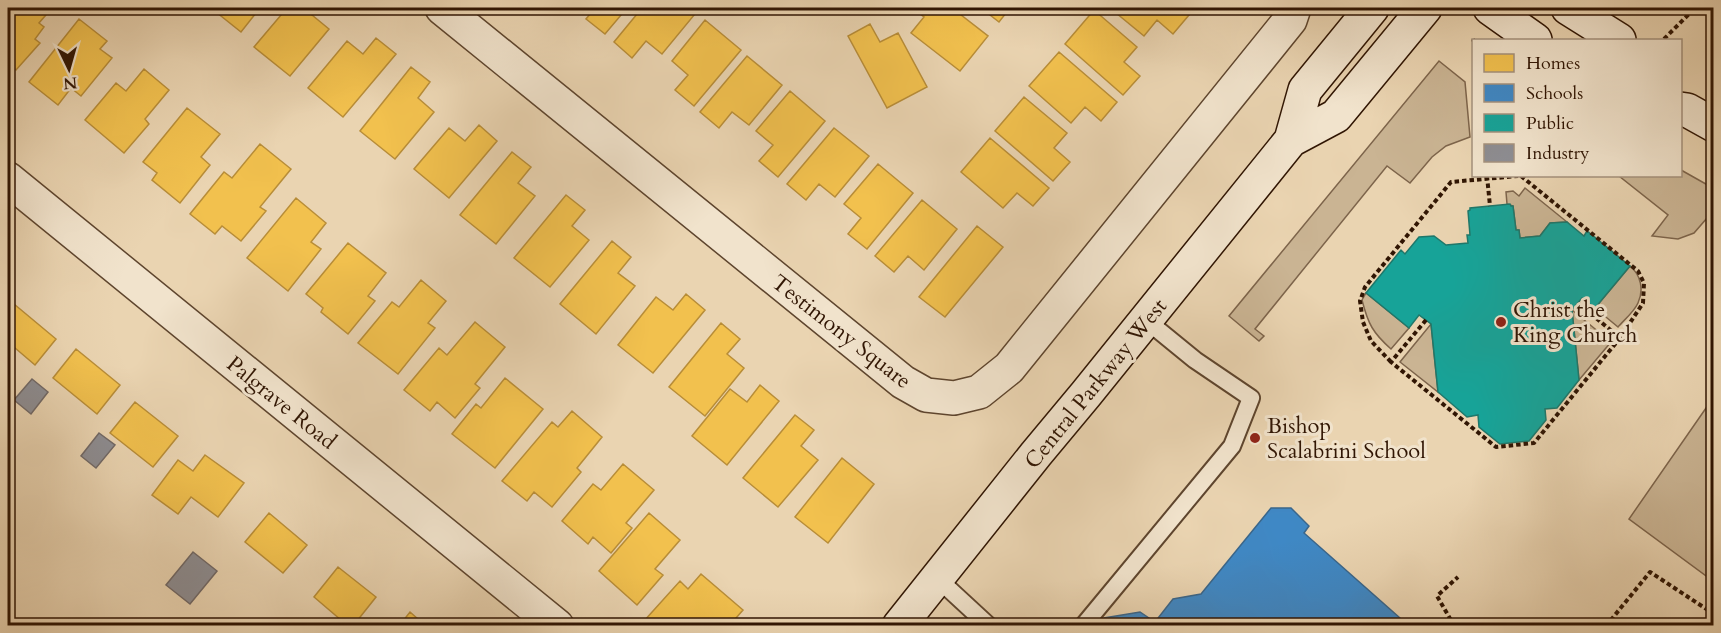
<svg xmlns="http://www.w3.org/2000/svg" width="1721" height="633" font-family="Cardo,serif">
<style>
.green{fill:#cab493;stroke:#7d644b;stroke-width:1.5}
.homes{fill:#f2c14e;stroke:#b88d38;stroke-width:1.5}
.schools{fill:#3f88c5;stroke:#3a668b;stroke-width:1.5}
.public{fill:#17a398;stroke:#1e786b;stroke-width:1.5}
.industry{fill:#8d8d92;stroke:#716967;stroke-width:1.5}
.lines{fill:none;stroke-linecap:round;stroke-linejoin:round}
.lane-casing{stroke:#5e452e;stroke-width:20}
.street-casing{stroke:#5e452e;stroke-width:36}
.secondary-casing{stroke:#301503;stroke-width:36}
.path{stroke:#301503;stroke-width:4;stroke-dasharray:4.5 3;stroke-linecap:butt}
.lane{stroke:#f1e3cc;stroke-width:16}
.street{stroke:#f1e3cc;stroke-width:33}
.secondary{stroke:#f1e3cc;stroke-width:33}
.poi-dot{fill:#8f2418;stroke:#f1e3cc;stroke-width:2}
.labels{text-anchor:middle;stroke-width:6;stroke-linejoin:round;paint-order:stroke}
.poi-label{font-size:22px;fill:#301503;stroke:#f1e3cc;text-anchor:start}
.street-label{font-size:22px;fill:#301503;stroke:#f1e3cc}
</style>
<rect width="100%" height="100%" fill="#ead4b1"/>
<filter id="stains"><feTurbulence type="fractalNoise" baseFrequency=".00333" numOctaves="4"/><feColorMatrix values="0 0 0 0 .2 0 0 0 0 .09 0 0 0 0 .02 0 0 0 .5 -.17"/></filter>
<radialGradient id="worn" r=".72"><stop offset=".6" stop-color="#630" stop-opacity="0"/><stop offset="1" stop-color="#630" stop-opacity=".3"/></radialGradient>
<path class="green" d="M1439 61 1465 82 1470 137 1446 146 1432 157 1410 183 1387 166 1255 329 1264 336 1259 341 1229 316Z
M1681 170 1713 188V207L1707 218 1694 233 1678 239 1652 236 1668 215 1619 176H1680Z
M1525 188 1567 222 1550 223 1540 236 1520 238 1519 230H1516L1513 206 1507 204 1506 192 1513 191 1519 196Z
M1630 266C1641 275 1644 290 1638 303 1634 312 1624 320 1618 327L1595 308Z
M1366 293 1409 328 1391 349C1373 333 1368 324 1362 300Z
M1572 310 1611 342 1579 380Z
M1431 324 1438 392 1400 362Z
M1713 398V581L1629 519Z"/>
<path class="homes" d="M8 8H52L39 23 44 27 35 39 40 43 16 70 8 63Z
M211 8H260L241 32Z
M287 8H319L312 15 329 29 290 76 254 47Z
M595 8H627L605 34 586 19Z
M642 8H687L695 14 662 54 646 41 632 58 614 42Z
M912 8H952L988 36 960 71 911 33 924 17Z
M981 8H1010L999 22Z
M1110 8H1180L1189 15 1173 34 1157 20 1144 36Z
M1094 10 1137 47 1124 62 1140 76 1123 95 1065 44Z
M79 19 107 41 100 49 112 58 81 96 71 88 58 105 29 82Z
M705 20 741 50 694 106 675 90 688 75 672 61Z
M870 24 880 42 898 33 927 87 887 108 848 36Z
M376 38 396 54 343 117 308 88 347 41 363 54Z
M1059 52 1117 102 1101 121 1085 107 1071 123 1029 86Z
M747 56 782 85 749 125 732 112 719 128 700 112Z
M411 67 430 82 418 98 434 112 395 159 360 131Z
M144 69 169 90 145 119 149 124 124 153 85 120 116 83 126 91Z
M790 91 825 121 778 177 759 161 773 145 756 131Z
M1024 97 1067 133 1054 148 1070 162 1053 181 995 131Z
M187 108 220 134 201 157 210 165 180 203 152 180 157 173 143 162Z
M479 125 497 141 449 198 414 169 449 128 465 141Z
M834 128 869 156 835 197 819 184 806 200 787 184Z
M990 138 1049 188 1033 206 1017 193 1003 208 961 172Z
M260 144 291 169 260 207 266 211 241 241 222 226 215 234 190 214 224 172 232 178Z
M512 152 531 167 518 183 535 196 496 244 460 215Z
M878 164 913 193 867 249 848 234 861 218 844 204Z
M566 195 585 210 572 226 589 240 550 287 514 258Z
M296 198 326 223 311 242 321 249 288 291 247 258Z
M922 200 957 229 924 270 908 256 894 272 875 256Z
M977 226 1003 247 945 317 919 297Z
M612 241 631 257 618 273 635 286 596 334 560 304Z
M348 243 386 273 368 296 375 301 348 334 321 312 323 308 306 294Z
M421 280 446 301 428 323 435 328 398 374 358 343 392 302 399 307Z
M686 294 705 310 653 373 618 345 656 297 673 310Z
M8 299 56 339 35 365 8 342Z
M475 322 505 347 475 384 480 388 455 418 437 402 430 411 404 390 439 348 447 355Z
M721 323 740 339 727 354 744 368 705 416 669 387Z
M76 349 120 385 97 414 53 378Z
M505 378 543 409 495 468 452 434 476 404 481 408Z
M760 385 779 401 727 465 692 436 730 389 747 402Z
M135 402 178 436 153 467 110 433Z
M572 411 602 437 577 468 581 472 552 507 534 492 527 501 502 481 552 422 558 427Z
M795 415 814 430 801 446 818 460 778 507 743 478Z
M205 455 244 483 218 517 191 497 178 514 152 495 178 460 193 471Z
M842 458 874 484 828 543 795 517Z
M623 464 654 490 626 523 632 528 611 553 593 537 588 544 562 521 593 484 601 490Z
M269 513 307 545 283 573 245 542Z
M649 513 680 540 655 569 663 575 637 605 599 571Z
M338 567 376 597 353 626H348L314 597Z
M701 574 743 610 729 626H694L688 619 682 626H649L644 621 680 581 688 589Z
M410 612 426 626H399Z"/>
<path class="schools" d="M1271 508H1291L1309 526 1304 533 1409 626H1099L1104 618 1140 612 1155 622 1173 599 1201 594Z"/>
<path class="public" d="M1510 204 1511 206H1513L1516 230H1519L1520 238 1540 236 1550 223 1567 222 1584 236 1587 231 1630 266 1595 308 1582 298 1572 310 1579 380 1557 408 1545 409 1546 420 1529 441 1500 444 1479 427 1478 415 1467 417 1438 392 1431 324 1419 315 1409 328 1366 293 1401 250 1405 254 1419 237 1434 236 1446 245 1468 243 1467 235H1470L1468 211 1470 210V208Z"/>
<path class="industry" d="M32 379 48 392 31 414 14 400Z
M99 433 115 445 96 468 81 456Z
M193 552 217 571 190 604 166 585Z"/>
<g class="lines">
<defs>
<path id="lane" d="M937 578 989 626
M1083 626 1232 446 1251 398 1195 360 1146 320"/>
<path id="street" d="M442 8 903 382 926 395 954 398 979 392 1009 368 1290 20 1294 8
M8 179 557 626"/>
<path id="secondary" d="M1490 8 1535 40
M1568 8 1619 40
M1680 109 1687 110 1714 125
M1291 140 1336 116 1425 8
M899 626 1036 454 1086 394 1291 140 1305 90 1372 8"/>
</defs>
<use href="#lane" class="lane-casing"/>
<use href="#street" class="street-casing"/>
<use href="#secondary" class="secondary-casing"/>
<path class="path" d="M1473 39 1474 42
M1664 39 1695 8
M1487 176 1490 206
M1521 176 1638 271 1644 283 1643 303 1620 338
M1426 320 1391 362 1496 447 1534 443 1620 338 1578 303
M1391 362 1371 341 1363 322 1360 301 1365 287 1451 182 1518 176
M1455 626 1452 622 1437 596 1458 577
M1606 626 1650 572 1714 614"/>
<use href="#lane" class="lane"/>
<use href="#street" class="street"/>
<use href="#secondary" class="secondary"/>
</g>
<g class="poi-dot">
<circle cx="1501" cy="322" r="6"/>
<circle cx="1255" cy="438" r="6"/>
</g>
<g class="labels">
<g class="poi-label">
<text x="1513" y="317">Christ the<tspan x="1513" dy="25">King Church</tspan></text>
<text x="1267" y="433">Bishop<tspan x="1267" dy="25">Scalabrini School</tspan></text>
</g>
<g class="street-label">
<text transform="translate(842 331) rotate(38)" y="8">Testimony Square</text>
<text transform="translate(1095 383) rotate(-51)" y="8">Central Parkway West</text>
<text transform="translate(282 402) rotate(39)" y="8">Palgrave Road</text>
</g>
</g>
<rect width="1721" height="633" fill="none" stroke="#ead4b1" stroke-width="30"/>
<rect x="9" y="9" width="1703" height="615" fill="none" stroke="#301503" stroke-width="3"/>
<rect x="15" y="15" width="1691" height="603" fill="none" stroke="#301503" stroke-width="1.5"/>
<rect x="1472" y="39" width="210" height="138" fill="#f1e3cc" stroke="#a4917c" stroke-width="1.5"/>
<rect x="1484" y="54" width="30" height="18" fill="#f2c14e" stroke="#a4917c" stroke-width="1.5"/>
<text x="1526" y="69" font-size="18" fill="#301503">Homes</text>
<rect x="1484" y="84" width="30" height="18" fill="#3f88c5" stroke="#a4917c" stroke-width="1.5"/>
<text x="1526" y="99" font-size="18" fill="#301503">Schools</text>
<rect x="1484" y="114" width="30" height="18" fill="#17a398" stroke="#a4917c" stroke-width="1.5"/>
<text x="1526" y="129" font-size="18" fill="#301503">Public</text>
<rect x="1484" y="144" width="30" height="18" fill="#8d8d92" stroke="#a4917c" stroke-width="1.5"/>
<text x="1526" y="159" font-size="18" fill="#301503">Industry</text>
<g transform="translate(69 69) rotate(175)" stroke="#f1e3cc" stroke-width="4.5" paint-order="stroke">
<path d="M0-4.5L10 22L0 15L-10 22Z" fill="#301503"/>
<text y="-9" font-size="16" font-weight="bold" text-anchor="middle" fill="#301503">N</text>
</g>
<rect width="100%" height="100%" filter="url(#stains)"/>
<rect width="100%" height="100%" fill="url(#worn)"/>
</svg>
